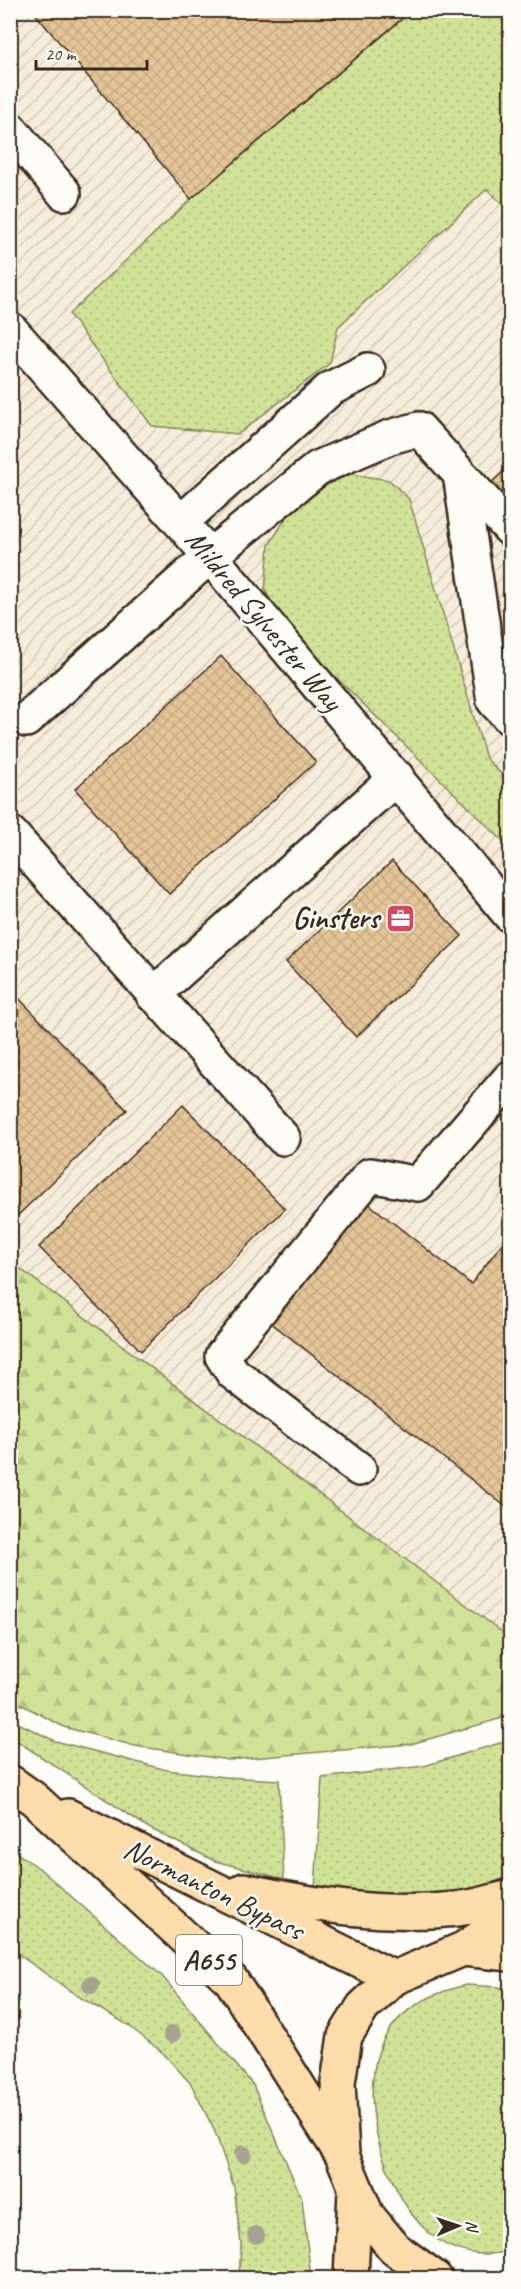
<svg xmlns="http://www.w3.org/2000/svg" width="521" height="2289" font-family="Caveat,sans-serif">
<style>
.industrial{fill:url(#industrial-furrows)}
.grass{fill:url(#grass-dots);stroke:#85865a;stroke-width:1.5}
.forest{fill:url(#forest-firs);stroke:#85865a;stroke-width:1.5}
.building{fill:url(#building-cross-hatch);stroke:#3b2a1e;stroke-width:1.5}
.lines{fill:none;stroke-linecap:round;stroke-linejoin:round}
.minor-casing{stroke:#3b2a1e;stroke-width:38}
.major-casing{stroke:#3b2a1e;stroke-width:38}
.minor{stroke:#fdfcf7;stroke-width:33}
.major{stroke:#fddcac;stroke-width:33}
.tree{fill:#a7a290}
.labels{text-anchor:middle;stroke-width:5;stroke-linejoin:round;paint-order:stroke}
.shield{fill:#fdfcf7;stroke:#75695f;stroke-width:1.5}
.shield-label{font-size:28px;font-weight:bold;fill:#3b2a1e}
.street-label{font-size:30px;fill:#3b2a1e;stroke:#fdfcf7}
.poi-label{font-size:30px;font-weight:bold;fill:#3b2a1e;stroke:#fdfcf7;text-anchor:end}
</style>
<defs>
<pattern id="industrial-furrows" width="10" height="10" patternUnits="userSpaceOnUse" patternTransform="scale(1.5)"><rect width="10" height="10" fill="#f6ecda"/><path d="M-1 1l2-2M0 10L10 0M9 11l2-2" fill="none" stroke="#d4cbbb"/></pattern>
<pattern id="grass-dots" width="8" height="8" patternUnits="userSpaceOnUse" patternTransform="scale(1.5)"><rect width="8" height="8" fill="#cfe297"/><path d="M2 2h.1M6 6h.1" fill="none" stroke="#b3c282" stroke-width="1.8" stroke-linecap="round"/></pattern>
<pattern id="forest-firs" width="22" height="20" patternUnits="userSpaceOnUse" patternTransform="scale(1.5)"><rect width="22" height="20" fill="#cfe297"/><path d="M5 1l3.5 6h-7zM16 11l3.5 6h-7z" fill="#b3c282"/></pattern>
<pattern id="building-cross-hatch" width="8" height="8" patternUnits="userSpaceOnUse" patternTransform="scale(1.5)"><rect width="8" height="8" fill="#e4c597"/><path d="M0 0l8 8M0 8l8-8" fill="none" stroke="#c4a982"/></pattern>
</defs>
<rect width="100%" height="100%" fill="#fdfcf7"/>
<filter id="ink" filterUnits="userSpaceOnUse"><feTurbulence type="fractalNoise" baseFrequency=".0167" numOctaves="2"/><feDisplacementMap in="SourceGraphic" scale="12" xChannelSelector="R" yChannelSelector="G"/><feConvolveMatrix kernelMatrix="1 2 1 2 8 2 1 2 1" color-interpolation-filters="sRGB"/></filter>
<g filter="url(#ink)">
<path class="industrial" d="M10 11H510V1639L11 1283Z"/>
<path class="grass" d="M412 11H510V212L487 189 338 327 330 363 238 434 152 426 69 314 191 199Z
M350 474 389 480 409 499 486 758 510 783V848L286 628 265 590 269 545 298 499Z
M10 1719 55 1741 167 1770 225 1777 279 1780 284 1879 215 1861 149 1828 11 1737Z
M510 1740V1875L475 1891 370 1897 315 1889 322 1778 424 1766Z
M11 1849 39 1868 162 1976 253 2085 302 2199 311 2278H239L241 2244 234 2187 215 2132 191 2084 164 2054 128 2025 76 1995 11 1949Z
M466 1985 498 1987 510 1990V2251C482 2258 451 2253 429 2233 381 2191 348 2076 395 2023 413 2002 440 1991 466 1985Z"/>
<path class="forest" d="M10 1261 510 1638V1716L411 1744 229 1760 135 1746 64 1727 11 1699Z"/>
<path class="building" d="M32 10H412L191 199Z
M510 465V508L489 485Z
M221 656 316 762 169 894 75 789Z
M392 861 462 936 356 1037 286 962Z
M10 989 127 1110 10 1223Z
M183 1105 285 1209 141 1351 39 1247Z
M364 1200 471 1284 510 1233V1510L269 1321Z"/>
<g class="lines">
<defs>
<path id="minor" d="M10 129 64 193
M10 329 210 556 510 915
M460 474 494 701 510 718
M181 522 330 389 368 370
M26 720 210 556 318 468 390 437 419 429 510 529
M10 833 283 1138
M153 995 397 777
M359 1469 233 1373 222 1356 370 1175 418 1184 510 1078"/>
<path id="major" d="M10 1782 34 1799 231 1980 342 2155
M68 1816 394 1978
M244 1890C313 1905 385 1917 457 1909 475 1907 493 1901 510 1897
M463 1949 510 1918
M351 2278 355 2190
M435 2278 395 2249 367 2215 342 2155 338 2083 345 2036 363 2007 394 1978 463 1949 510 1954"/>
</defs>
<use href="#minor" class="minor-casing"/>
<use href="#major" class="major-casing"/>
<use href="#minor" class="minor"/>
<use href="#major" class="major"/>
</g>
<g class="tree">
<circle cx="91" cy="1985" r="9"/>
<circle cx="172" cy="2034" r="9"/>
<circle cx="243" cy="2154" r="9"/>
<circle cx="256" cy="2235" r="9"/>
</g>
</g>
<defs>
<symbol id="office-square" viewBox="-11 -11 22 22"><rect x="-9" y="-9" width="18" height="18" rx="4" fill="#d1495b" stroke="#fdfcf7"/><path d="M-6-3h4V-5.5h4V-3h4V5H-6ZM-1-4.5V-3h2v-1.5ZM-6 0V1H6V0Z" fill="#fff"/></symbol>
</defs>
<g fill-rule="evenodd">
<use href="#office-square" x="384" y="902" width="33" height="33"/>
</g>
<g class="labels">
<rect class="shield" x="176" y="1935" width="66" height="50" rx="4.5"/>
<g class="shield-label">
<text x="209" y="1970">A655</text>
</g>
<g class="street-label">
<text transform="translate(264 620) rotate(50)" y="10">Mildred Sylvester Way</text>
<text transform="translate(214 1889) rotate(26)" y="10">Normanton Bypass</text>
</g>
<g class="poi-label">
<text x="379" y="928">Ginsters</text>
</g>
</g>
<rect width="521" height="2289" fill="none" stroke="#fdfcf7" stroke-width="36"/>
<rect x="18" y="18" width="485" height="2253" fill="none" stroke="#3b2a1e" stroke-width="2" filter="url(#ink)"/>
<g transform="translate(458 2226) rotate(88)" stroke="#fdfcf7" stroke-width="4.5" paint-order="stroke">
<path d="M0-4.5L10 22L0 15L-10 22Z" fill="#3b2a1e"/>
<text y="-9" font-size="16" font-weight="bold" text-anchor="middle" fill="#3b2a1e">N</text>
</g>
<path d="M36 60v9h111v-9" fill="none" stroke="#3b2a1e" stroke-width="3"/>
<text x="45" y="60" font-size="18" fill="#3b2a1e" stroke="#fdfcf7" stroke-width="4.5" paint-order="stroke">20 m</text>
</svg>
